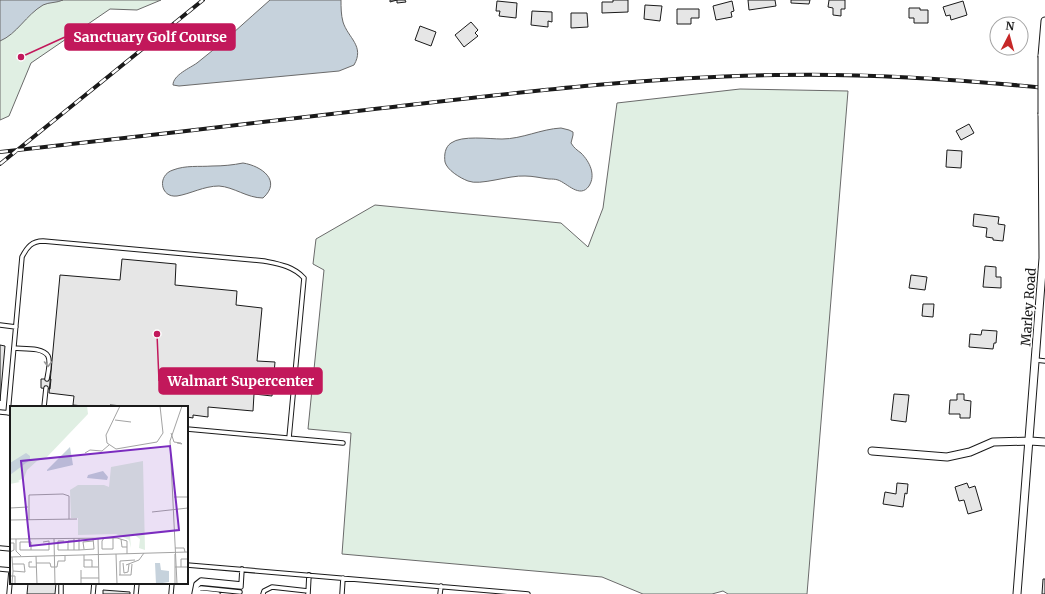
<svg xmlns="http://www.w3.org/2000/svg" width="1045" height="594" font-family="Merriweather,serif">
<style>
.green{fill:#e0efe3;stroke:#6a6a6a}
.water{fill:#c6d2dc;stroke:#6a6a6a}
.building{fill:#e6e6e6;stroke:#1a1a1a}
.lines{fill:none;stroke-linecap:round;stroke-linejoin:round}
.service-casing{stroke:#1a1a1a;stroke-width:5.5}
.minor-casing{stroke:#1a1a1a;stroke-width:9}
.service{stroke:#fff;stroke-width:3.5}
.minor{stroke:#fff;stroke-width:7}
.rail-casing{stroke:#1a1a1a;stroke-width:4}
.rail{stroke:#fff;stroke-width:2.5;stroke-dasharray:8;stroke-linecap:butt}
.minor-bridge-casing{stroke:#1a1a1a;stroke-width:9;stroke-linecap:butt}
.minor-bridge{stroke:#fff;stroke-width:7}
.oneway{stroke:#989898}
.labels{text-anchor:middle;stroke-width:3;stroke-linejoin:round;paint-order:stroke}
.street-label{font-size:13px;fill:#1a1a1a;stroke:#fff}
.inset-road{fill:none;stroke:#a3a3a3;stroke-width:1}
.view{fill:#7b2cbf;fill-opacity:0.15;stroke:#7b2cbf;stroke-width:2}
.inset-edge{fill:none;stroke:#1a1a1a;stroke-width:2}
.leader{fill:none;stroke:#c2185b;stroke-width:1.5}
.callout-dot{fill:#c2185b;stroke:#fff;stroke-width:1.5}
.callout{fill:#c2185b;stroke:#c2185b;stroke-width:1.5}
.callout-label{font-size:14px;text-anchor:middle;font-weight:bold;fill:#fff}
</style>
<rect width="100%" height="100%" fill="#fff"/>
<path class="green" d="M0 0H161L137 10 110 9 31 63 9 116 0 120Z
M740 89 848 91 807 594H728L723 591 712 594H643L602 577 342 554 351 433 308 429 324 270 313 264 316 239 375 205 561 223 588 247 603 208 617 103Z"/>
<path class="water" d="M0 0H63C57 3 49 2 43 5 26 15 17 34 0 41Z
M270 0H341C341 7 341 15 343 22 348 38 365 46 354 65L339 71 179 86 173 85C173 75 190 68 197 63 223 43 246 21 270 0Z
M561 128 569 130 573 132V135L571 143C574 148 577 150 581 153 590 162 596 175 589 186 580 199 567 183 558 180 555 179 552 179 549 179 541 178 533 176 525 176 509 175 480 186 468 181 460 178 447 170 445 162 444 155 445 147 451 143 462 135 489 139 502 139 522 139 541 129 561 128Z
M243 163C262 166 282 181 263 198 247 198 234 187 219 186 204 186 190 194 177 196 160 198 157 175 173 170 186 165 199 167 212 166 223 166 233 165 243 163Z"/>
<path class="building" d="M390 0H405L406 2 397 3V0L390 2Z
M613 0H628V12L602 13V2H613Z
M748 0H775L776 6 749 10Z
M791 0H810L809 4 791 3Z
M829 0H845V9H841V16L833 15V8L828 7Z
M497 1 517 3 516 18 499 16 500 11H496Z
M732 1 734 11 731 12 732 17 716 20 713 6Z
M963 1 967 15 951 20 950 15 946 16 943 7Z
M645 5 662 6 660 21 644 19Z
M909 8H920V10H928V23H914V18H909Z
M677 9H699V18H691V24H677Z
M532 11 552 12V22L548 21V27L531 25Z
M571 13H587L588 27 571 28Z
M471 22 478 30 475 33 478 36 464 47 455 35Z
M420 26 436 32 431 46 415 40Z
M969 124 974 133 961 140 956 131Z
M947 150 962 151 961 168 946 167Z
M974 214 999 217 998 224 1005 225 1003 241 993 240V238L986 237 987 228 973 226Z
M122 259 176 264 175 285 237 291 236 305 262 308 257 361 275 362 272 396 254 394 253 411 208 407V417L193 415V418L187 417V407H137L110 405V407H93L73 405 74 396 49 393 60 275 120 280Z
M985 266 996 267V277H1001V288L983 287Z
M911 275 927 277 925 290 909 288Z
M923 304H934L933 317 922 316Z
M982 330 997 331 996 343H994L993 349 969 347 970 334 981 335Z
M0 345 5 346 0 401Z
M41 379H51L50 389 41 388Z
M894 394 909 395 906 422 891 420Z
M957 394H964V400L971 401 970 418H960V414H949L950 400H957Z
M897 483 908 484 907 494 905 493 903 507 883 504 885 492 896 494Z
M967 483 969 488 975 486 982 510 968 514 964 500 959 501 955 487Z
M1043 579H1045V594H1042Z
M205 582 212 583 211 594H203Z
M28 583H56L55 594H27Z
M103 590 130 592V594H103Z"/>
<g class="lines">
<defs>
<path id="service" d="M0 325 16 327
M14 348C23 349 43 347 48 356 51 362 48 373 47 379
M1036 360 1045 361
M44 407 46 388
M0 412 11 413
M8 413 22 257C27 247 32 241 43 241L264 261C279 264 293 266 304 278L289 438
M187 429 343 443
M0 548 11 549
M187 565 528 594
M0 569 11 570
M241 586 242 569
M196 587 200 583 241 587
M195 591 201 588 240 592
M9 594 11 571
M61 594V583
M93 594 94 583
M136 594 137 583
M171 594 172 583
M194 594 196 584 201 580 241 584
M196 594 200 592 218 594
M263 594 264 591 272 587 308 591
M308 594 309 575
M342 594 343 578
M440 594 441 586"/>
<path id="minor" d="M1042 56 1045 21
M872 451 947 457 970 452 993 442 1030 441 1045 442
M1017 594 1043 258 1042 114"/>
</defs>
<use href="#service" class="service-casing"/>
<use href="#minor" class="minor-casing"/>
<use href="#service" class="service"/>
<use href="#minor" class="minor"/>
<defs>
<path id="rail" d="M0 152C128 138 255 123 383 108 514 93 644 77 776 75 866 73 956 79 1045 88
M0 164 203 0"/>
</defs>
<use href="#rail" class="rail-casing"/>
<use href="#rail" class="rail"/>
<defs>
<path id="minor-bridge" d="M1042 114V56"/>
</defs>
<use href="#minor-bridge" class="minor-bridge-casing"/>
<use href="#minor-bridge" class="minor-bridge"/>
</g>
<defs><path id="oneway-chevron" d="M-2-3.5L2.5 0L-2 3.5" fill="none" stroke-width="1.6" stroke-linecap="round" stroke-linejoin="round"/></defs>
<use class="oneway" href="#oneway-chevron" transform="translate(48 364) rotate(90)"/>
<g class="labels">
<g class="street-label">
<text transform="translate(1028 307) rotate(-86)" y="5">Marley Road</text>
</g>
</g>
<g transform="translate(10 406)">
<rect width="178" height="178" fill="#fff"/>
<path d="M0 0H77L78 8 36 52 27 55 17 64 14 72 8 75 10 76 0 78ZM133 55 135 144 129 142 130 133 123 128 120 130 121 142 119 134 106 128 68 129V112H61L60 84 68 79H94L99 81 101 61Z" fill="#e0efe3"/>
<path d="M60 41 63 59 37 65V64ZM16 47 20 50V54L0 69V57ZM93 65 98 71 97 74 77 72 78 69ZM145 157H150L151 164 159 165V176L146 178Z" fill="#c6d2dc"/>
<path class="inset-road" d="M110 0 96 29 97 37 106 43 147 36 153 27 150 0M105 14 121 16M161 27 164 36 171 37 172 38 167 37M75 47 80 44 92 45 99 39M164 91H178M0 102 18 101M142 106 178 102M0 114 67 113M19 114V89L53 88 59 90V113M88 132 89 178M94 132 92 135V143H103V132M0 133 107 132 117 135V148M6 133V145L11 150M44 133 45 178M111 133 112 141H117M54 135H48V144H64V132M10 136H21V144H10ZM0 137H4V144L0 146M165 142H174L175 146M74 143 73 136 83 135M21 144H39V135L33 136M58 144V135H64M64 144H69V132M69 144 84 143 83 132M106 148 107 178M74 149V161H88M26 150 27 178M0 151 178 146M2 151 3 165 15 166 14 158H2M74 154H82V161M22 156H19V161H26M26 157H40L41 161H47L48 155H55V150M113 157 114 167 118 166 119 158M116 159 129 154 134 147M165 161H178M171 161V153H178M71 164V178M109 169H121L122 158M110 169V155L125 154M0 170H5V178M71 172H89M2 178 3 165M165 178V148M167 178 160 35 172 0"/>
<path class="view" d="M160 40 169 124 20 140 11 55Z"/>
<rect width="178" height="178" class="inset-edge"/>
</g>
<path class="leader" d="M21 57L65 37M157 334L159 381"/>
<g class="callout-dot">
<circle cx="21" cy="57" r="4"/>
<circle cx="157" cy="334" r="4"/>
</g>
<g class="callout">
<rect x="65" y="24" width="170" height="26" rx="4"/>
<rect x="159" y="368" width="163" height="26" rx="4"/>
</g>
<g class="callout-label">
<text x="150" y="42">Sanctuary Golf Course</text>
<text x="241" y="386">Walmart Supercenter</text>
</g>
<g transform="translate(1009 36) rotate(6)"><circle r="19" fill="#ffffff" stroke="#a3a3a3"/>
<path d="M0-3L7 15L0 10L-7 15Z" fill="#c62828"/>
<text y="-6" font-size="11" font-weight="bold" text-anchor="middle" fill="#1a1a1a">N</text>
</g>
</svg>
